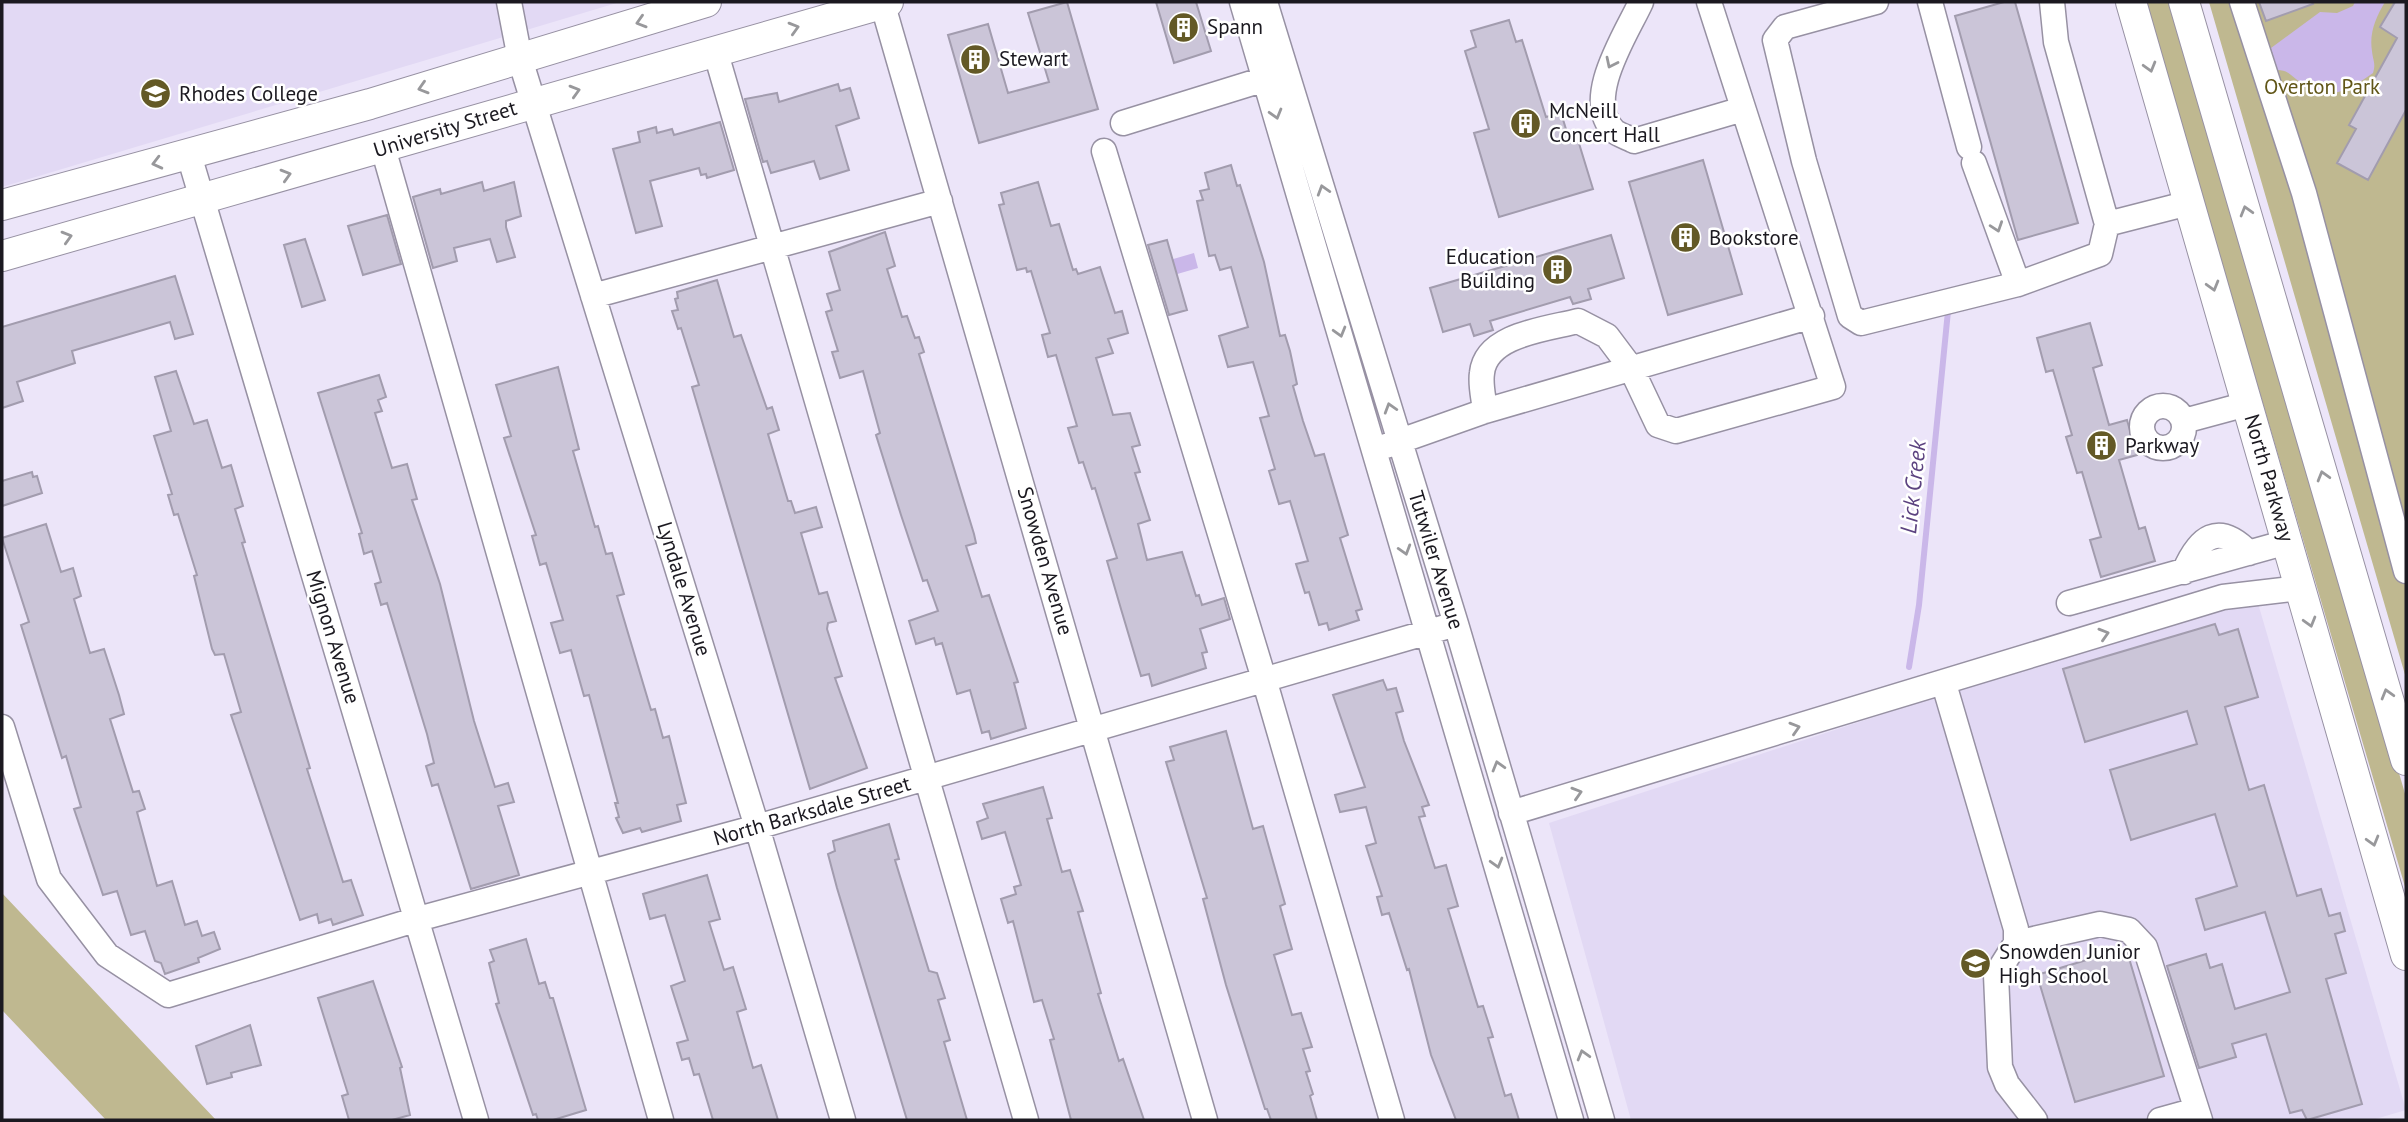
<svg xmlns="http://www.w3.org/2000/svg" width="2408" height="1122" font-family="'PT Sans',sans-serif">
<style>
.built{fill:#e2d9f4}
.green{fill:#bfb890}
.water{fill:#cab7e9}
.lines{fill:none;stroke-linecap:round;stroke-linejoin:round}
.stream{stroke:#cab7e9;stroke-width:6}
.building{fill:#cbc5d8;stroke:#a29cae;stroke-width:2}
.minor-casing{stroke:#9791a3;stroke-width:27}
.major-casing{stroke:#9791a3;stroke-width:32}
.minor{stroke:#fff;stroke-width:24}
.major{stroke:#fff;stroke-width:30}
.oneway{stroke:#98989b}
.labels{text-anchor:middle;stroke-width:5;stroke-linejoin:round;paint-order:stroke}
.poi-label{font-size:21px;fill:#1b1920;stroke:#fff;text-anchor:start}
.park-label{font-size:21px;fill:#615618;stroke:#fff}
.street-label{font-size:21px;fill:#1b1920;stroke:#fff}
.water-label{font-size:23px;font-style:italic;fill:#5c4380;stroke:#fff}
</style>
<rect width="100%" height="100%" fill="#ece5f9"/>
<path class="built" d="M2 2H620L2 187Z
M2255 593 2406 1110 2372 1120H1631L1549 823Z"/>
<path class="green" d="M2145 2H2173L2193 71 2406 797V890Z
M2209 2H2406V678Z
M2 893 216 1120H106L2 1010Z"/>
<path class="water" d="M2355 2H2385C2376 17 2369 33 2372 51 2373 61 2376 63 2373 73 2344 94 2325 103 2296 79 2289 73 2286 70 2277 70L2271 48 2320 12 2337 13 2353 6Z
M1194 253 1198 268 1167 277 1163 262Z"/>
<g class="lines">
<path class="stream" d="M1909 667 1919 605 1948 311"/>
</g>
<path class="building" d="M1067 2 1098 109 979 143 948 35 988 24 1008 93 1049 82 1028 13Z
M1156 2H1196L1211 51 1174 63Z
M2004 2H2015L2078 223 2018 240 1955 16Z
M2259 2H2312L2313 4 2266 21Z
M2395 2H2406V110L2368 180 2337 163 2356 129 2349 125 2397 38 2380 27Z
M1509 20 1516 42 1522 40 1546 117 1561 113 1569 139 1577 137 1593 189 1499 217 1474 133 1489 129 1465 51 1476 47 1471 31Z
M838 84 840 91 850 88 859 118 836 126 849 170 820 179 814 161 771 173 767 161 763 162 745 99 777 93 779 102Z
M720 122 734 170 707 178 706 174 701 175 699 168 650 181 662 226 636 233 613 149 640 142 638 132 656 127 657 133 672 129 674 135Z
M1703 160 1742 294 1668 315 1629 182Z
M1231 165 1237 186 1240 185 1264 262 1280 336 1285 335 1290 351 1297 384 1293 386 1303 421 1315 456 1324 454 1348 535 1340 538 1362 609 1356 611 1359 620 1329 630 1327 623 1319 625 1309 592 1305 593 1296 564 1308 561 1290 501 1279 504 1269 471 1275 469 1260 418 1269 416 1253 362 1228 367 1219 336 1248 327 1231 267 1220 270 1215 255 1209 256 1197 201 1203 200 1200 191 1209 189 1205 173Z
M482 182 484 191 514 182 521 216 506 221V227L515 257 497 262 490 239 454 248 457 261 433 268 413 197 440 189 441 194Z
M1038 182 1051 226 1059 224 1073 270 1076 269 1078 274 1100 267 1115 313 1122 311 1128 333 1108 339 1113 353 1096 358 1113 415 1130 413 1140 445 1132 447 1140 472 1135 473 1150 520 1138 524 1147 560 1182 552 1196 596 1199 595 1202 605 1224 598 1230 619 1200 629 1207 652 1202 653 1206 668 1152 686 1149 674 1141 676 1121 609 1107 561 1117 558 1095 488 1092 489 1083 462 1079 463 1068 428 1077 426 1056 355 1048 357 1042 335 1050 333 1031 271 1027 272 1026 268 1017 270 999 205 1004 204 1001 193Z
M387 215 401 264 363 275 348 226Z
M885 232 895 266 887 269 902 317 907 316 915 338 919 337 924 352 919 354 974 534 976 543 966 546 982 597 989 595 1018 682 1014 683 1026 728 991 739 989 731 982 733 970 690 957 694 942 643 936 645 934 638 916 644 909 621 938 611 927 580 923 581 901 515 876 435 880 433 863 371 840 378 832 352 838 351 826 312 832 310 827 294 840 290 829 252Z
M1611 235 1624 278 1588 289 1591 299 1573 304 1570 297 1490 321 1493 330 1474 336 1470 324 1443 332 1430 288Z
M305 239 325 300 302 307 284 245Z
M1167 240 1187 310 1169 315 1148 245Z
M175 276 193 334 175 339 170 322 72 351 75 363 17 382 23 401 2 408V327Z
M717 280 734 337 741 335 767 409 772 407 779 430 768 434 788 501H791L795 513 816 507 822 527 801 533 819 594 827 592 836 621 828 623 827 629 842 676 835 678 867 768 810 789 692 387 699 385 681 328 678 329 672 311 678 310 675 299 678 298 677 292Z
M2090 323 2102 365 2093 368 2109 425 2127 420 2137 455 2119 460 2139 529 2145 527 2155 561 2101 577 2090 540 2101 537 2082 472 2077 473 2066 437 2072 435 2053 370 2046 372 2037 338Z
M558 367 579 449 573 451 595 527 598 526 606 554 612 553 624 594 617 596 651 710 655 709 663 738 669 736 686 803 677 805 681 821 642 832 640 828 623 833 616 818 619 817 615 803H618L589 695 584 696 571 650 560 653 551 623 563 620 546 563 540 565 532 536 536 535 504 438 511 436 496 385Z
M176 371 194 424 207 420 222 468 231 465 243 506 235 509 245 542 242 543 310 768 307 769 343 882 351 880 363 915 333 925 331 919 319 923 317 914 300 920 231 715 241 712 224 654 215 655 212 649 194 576 197 575 178 514 174 515 168 495 172 494 154 436 171 431 155 377Z
M379 375 386 397 378 400 382 411 375 413 392 468 407 464 417 499 412 500 440 584 474 721 495 787 508 783 514 802 498 806 519 875 471 889 438 784 432 786 426 766 434 763 427 734 387 603 381 605 375 584 381 582 372 551 364 554 359 534 362 533 318 393Z
M32 472 33 477 37 476 42 493 2 506V481Z
M46 524 61 572 73 568 81 596 74 599 90 653 104 649 119 695 124 714 110 719 133 792 139 791 145 809 137 812 157 886 172 881 185 925 197 921 202 936 214 932 220 949 198 958 199 962 165 974 161 963 155 961 145 931 131 935 117 891 103 895 74 809 81 807 66 756 62 758 21 625 29 622 2 538Z
M2215 624 2219 635 2238 629 2258 697 2225 707 2249 790 2264 785 2297 896 2321 889 2329 916 2340 913 2345 931 2335 934 2346 973 2326 979 2362 1104 2307 1120 2302 1110 2290 1113 2266 1034 2232 1044 2236 1057 2199 1068 2167 966 2206 954 2210 968 2222 964 2235 1009 2290 992 2265 912 2205 930 2196 899 2237 886 2215 814 2131 840 2110 770 2197 744 2187 711 2085 742 2063 669Z
M1383 680 1387 690 1396 688 1403 711 1396 713 1404 741 1429 805 1422 807 1425 816 1419 817 1435 868 1446 865 1458 906 1448 909 1478 1007 1483 1006 1493 1037 1488 1038 1505 1096 1511 1094 1519 1120H1456L1431 1055 1409 969 1407 970 1389 913 1382 915 1377 897 1382 896 1366 846 1376 843 1366 807 1340 812 1335 795 1365 787 1333 695Z
M1226 731 1253 829 1263 826 1285 904 1280 906 1292 949 1274 955 1292 1015 1301 1013 1312 1047 1303 1049 1310 1071 1306 1072 1313 1094 1310 1096 1317 1120H1271L1267 1109H1265L1226 985 1203 899 1207 898 1166 762 1174 760 1170 747Z
M1043 787 1052 818 1047 819 1062 872 1070 870 1083 911 1078 912 1101 993 1098 994 1119 1061 1123 1059 1144 1120H1071L1050 1040 1054 1039 1042 1000 1034 1002 1013 921 1008 923 1001 899 1016 894 1014 887 1021 885 1005 832 982 839 977 822 988 818 983 804Z
M889 824 899 859 895 860 929 971 937 973 945 998 938 1000 950 1040 944 1042 967 1120H907L837 888 828 854 835 851 833 841Z
M707 875 720 919 709 922 724 970 733 967 746 1009 737 1012 753 1068 761 1065 778 1120H713L699 1074 694 1075 689 1058 682 1060 677 1043 688 1040 671 986 685 981 665 915 650 919 643 894Z
M526 939 539 984 545 982 550 998H553L586 1110 553 1120H538L536 1114 533 1115 496 1004 499 1003 489 963 494 961 490 950Z
M2126 948 2164 1076 2075 1102 2037 975Z
M373 981 402 1067 400 1068 410 1115 392 1120H349L342 1096 348 1094 318 998Z
M250 1025 261 1065 231 1073 232 1077 207 1084 196 1046Z"/>
<g class="lines">
<defs>
<path id="minor" d="M509 2 520 59 757 827 843 1120
M882 2 1205 1120
M1242 2 1571 1120
M1265 2 1456 624 1602 1120
M1641 2C1627 33 1582 99 1614 131 1619 135 1629 138 1634 141L1743 109
M1876 2 1785 27 1775 40 1804 161 1850 316 1861 323 2018 284
M1930 2 1969 147
M2052 2 2056 42 2107 224 2189 203
M2242 2 2304 193 2406 571
M715 50 1026 1120
M1123 123 1265 79
M383 148 661 1120
M1104 151 1264 679 1392 1120
M189 155 476 1120
M1974 163 2018 284 2100 254 2107 224
M593 296 940 201
M2142 427a21 21 0 1 1 42 0a21 21 0 1 1-42 0Z
M1485 411C1484 399 1480 385 1482 373 1486 334 1548 329 1578 321L1607 336 1631 368 1658 425 1676 431 1833 387 1709 2
M2184 421 2247 404
M1386 446 1485 411 1812 316
M2184 572C2199 537 2218 521 2249 553
M2069 603 2287 542
M1944 684 2016 929V943L1996 975 2000 1067 2007 1084 2035 1120
M2 727 49 879 107 955 168 995 418 919 757 827 1456 624
M1511 813 2223 597 2300 588
M2016 943 2100 924 2129 930 2145 947 2200 1120
M2160 1120 2196 1110"/>
<path id="major" d="M2131 2 2406 955
M2184 2 2406 760
M2 205 370 104 706 2
M2 256 888 2"/>
</defs>
<use href="#minor" class="minor-casing"/>
<use href="#major" class="major-casing"/>
<use href="#minor" class="minor"/>
<use href="#major" class="major"/>
</g>
<defs><path id="oneway-chevron" d="M-2-3.5L2.5 0L-2 3.5" fill="none" stroke-width="1.6" stroke-linecap="round" stroke-linejoin="round" transform="scale(1.75)"/></defs>
<g class="oneway">
<use href="#oneway-chevron" transform="translate(641 22) rotate(163)"/>
<use href="#oneway-chevron" transform="translate(794 28) rotate(-16)"/>
<use href="#oneway-chevron" transform="translate(1611 63) rotate(116)"/>
<use href="#oneway-chevron" transform="translate(2150 67) rotate(74)"/>
<use href="#oneway-chevron" transform="translate(423 88) rotate(163)"/>
<use href="#oneway-chevron" transform="translate(575 91) rotate(-16)"/>
<use href="#oneway-chevron" transform="translate(1276 114) rotate(74)"/>
<use href="#oneway-chevron" transform="translate(157 163) rotate(166)"/>
<use href="#oneway-chevron" transform="translate(286 175) rotate(-16)"/>
<use href="#oneway-chevron" transform="translate(1323 190) rotate(-107)"/>
<use href="#oneway-chevron" transform="translate(2246 211) rotate(-106)"/>
<use href="#oneway-chevron" transform="translate(1997 227) rotate(71)"/>
<use href="#oneway-chevron" transform="translate(67 237) rotate(-16)"/>
<use href="#oneway-chevron" transform="translate(2213 286) rotate(74)"/>
<use href="#oneway-chevron" transform="translate(1340 332) rotate(74)"/>
<use href="#oneway-chevron" transform="translate(1390 408) rotate(-107)"/>
<use href="#oneway-chevron" transform="translate(2323 476) rotate(-106)"/>
<use href="#oneway-chevron" transform="translate(1405 550) rotate(73)"/>
<use href="#oneway-chevron" transform="translate(2310 622) rotate(74)"/>
<use href="#oneway-chevron" transform="translate(2104 634) rotate(-17)"/>
<use href="#oneway-chevron" transform="translate(2387 694) rotate(-106)"/>
<use href="#oneway-chevron" transform="translate(1795 728) rotate(-17)"/>
<use href="#oneway-chevron" transform="translate(1498 766) rotate(-106)"/>
<use href="#oneway-chevron" transform="translate(1577 793) rotate(-17)"/>
<use href="#oneway-chevron" transform="translate(2373 841) rotate(74)"/>
<use href="#oneway-chevron" transform="translate(1497 863) rotate(74)"/>
<use href="#oneway-chevron" transform="translate(1583 1055) rotate(-106)"/>
</g>
<defs>
<symbol id="building-disc" viewBox="-11 -11 22 22"><circle r="9.5" fill="#635926" stroke="#fff"/><path d="M-4-6H4V6H1V3H-1V6H-4ZM-2.5-4.3h1.7v1.8h-1.7ZM.8-4.3h1.7v1.8H.8ZM-2.5-1h1.7V.8h-1.7ZM.8-1h1.7V.8H.8Z" fill="#fff"/></symbol>
<symbol id="university-disc" viewBox="-11 -11 22 22"><circle r="9.5" fill="#635926" stroke="#fff"/><path d="M0-5L7-2L0 1L-7-2ZM-4 1L0 2.5L4 1V4Q0 6-4 4Z" fill="#fff"/></symbol>
<symbol id="school-disc" viewBox="-11 -11 22 22"><circle r="9.5" fill="#635926" stroke="#fff"/><path d="M0-5L7-2L0 1L-7-2ZM-4 1L0 2.5L4 1V4Q0 6-4 4Z" fill="#fff"/></symbol>
</defs>
<g fill-rule="evenodd">
<use href="#building-disc" x="1166" y="10" width="35" height="35"/>
<use href="#building-disc" x="958" y="42" width="35" height="35"/>
<use href="#university-disc" x="138" y="76" width="35" height="35"/>
<use href="#building-disc" x="1508" y="106" width="35" height="35"/>
<use href="#building-disc" x="1668" y="220" width="35" height="35"/>
<use href="#building-disc" x="1540" y="252" width="35" height="35"/>
<use href="#building-disc" x="2084" y="428" width="35" height="35"/>
<use href="#school-disc" x="1958" y="946" width="35" height="35"/>
</g>
<g class="labels">
<g class="poi-label">
<text x="1207" y="34">Spann</text>
<text x="999" y="66">Stewart</text>
<text x="179" y="101">Rhodes College</text>
<text x="1549" y="118">McNeill<tspan x="1549" dy="24">Concert Hall</tspan></text>
<text x="1709" y="245">Bookstore</text>
<text x="1535" y="264" text-anchor="end">Education<tspan x="1535" dy="24">Building</tspan></text>
<text x="2125" y="453">Parkway</text>
<text x="1999" y="959">Snowden Junior<tspan x="1999" dy="24">High School</tspan></text>
</g>
<g class="park-label">
<text x="2322" y="94">Overton Park</text>
</g>
<g class="street-label">
<text transform="translate(445 129) rotate(-17)" y="7">University Street</text>
<text transform="translate(2269 478) rotate(74)" y="7">North Parkway</text>
<text transform="translate(1436 560) rotate(73)" y="7">Tutwiler Avenue</text>
<text transform="translate(1045 561) rotate(74)" y="7">Snowden Avenue</text>
<text transform="translate(684 589) rotate(73)" y="7">Lyndale Avenue</text>
<text transform="translate(333 637) rotate(73)" y="7">Mignon Avenue</text>
<text transform="translate(812 811) rotate(-16)" y="7">North Barksdale Street</text>
</g>
<g class="water-label">
<text transform="translate(1913 487) rotate(-84)" y="8">Lick Creek</text>
</g>
</g>
<rect width="2408" height="1122" fill="none" stroke="#1b1920" stroke-width="7"/>
</svg>
